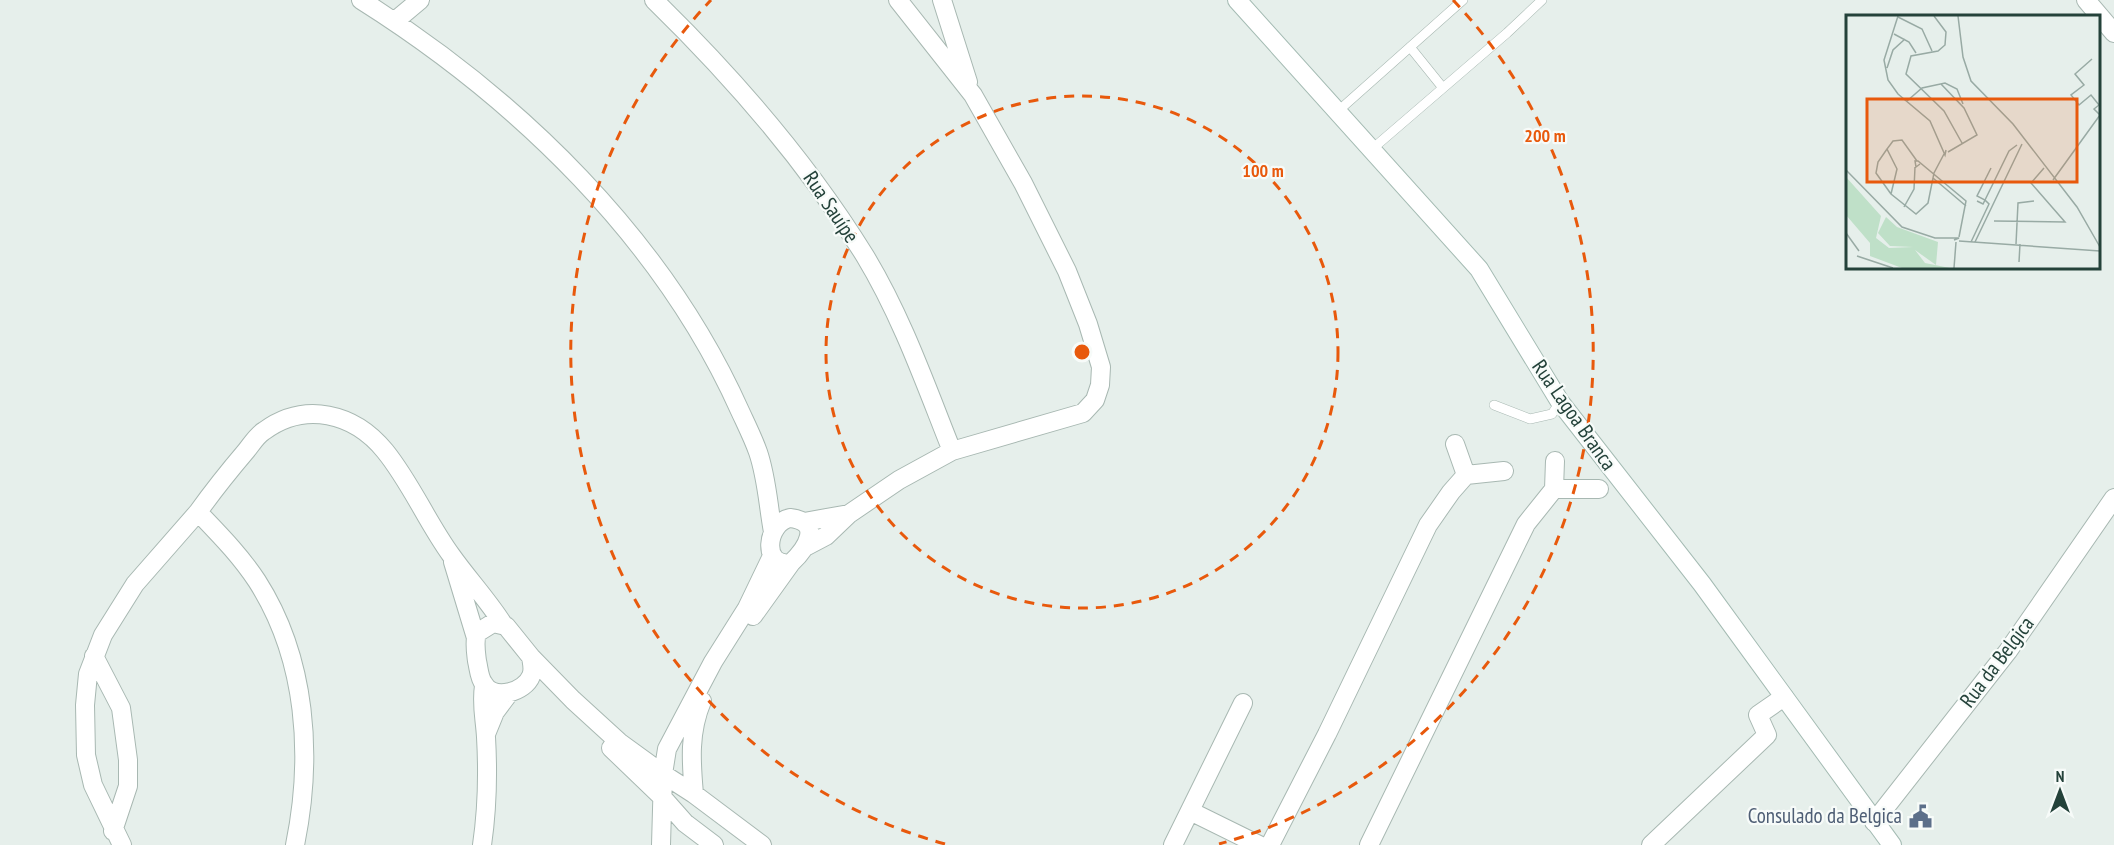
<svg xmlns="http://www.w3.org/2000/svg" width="2114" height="845" font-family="'PT Sans Narrow',sans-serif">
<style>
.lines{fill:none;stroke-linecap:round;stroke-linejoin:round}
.lane-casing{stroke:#a8b8b2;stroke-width:10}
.street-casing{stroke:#a8b8b2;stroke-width:20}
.secondary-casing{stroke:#a4bbb3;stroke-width:20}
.lane{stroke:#fff;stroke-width:9}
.street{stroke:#fff;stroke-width:18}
.secondary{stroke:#fff;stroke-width:18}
.ring{fill:none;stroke:#e8590c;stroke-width:3;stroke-dasharray:10 8}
.labels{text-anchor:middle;stroke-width:4.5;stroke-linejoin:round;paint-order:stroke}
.street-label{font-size:21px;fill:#24423a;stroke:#f7fbf9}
.service-label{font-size:21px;fill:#4e5e75;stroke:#f7fbf9;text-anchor:end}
.inset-road{fill:none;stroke:#98aaa4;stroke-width:1.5}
.view{fill:#e8590c;fill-opacity:0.15;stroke:#e8590c;stroke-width:3}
.inset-edge{fill:none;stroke:#24423a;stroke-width:3}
.centre{fill:#e8590c;stroke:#f7fbf9;stroke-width:3}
.ring-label{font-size:18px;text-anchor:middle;font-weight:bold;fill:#e8590c;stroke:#f7fbf9;stroke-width:4.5;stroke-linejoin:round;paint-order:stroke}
</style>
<rect width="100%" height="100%" fill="#e6efeb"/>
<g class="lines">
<defs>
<path id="lane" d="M1410 47 1443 88
M1337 112 1463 0
M1371 150 1507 33 1542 0
M1494 405 1530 419 1552 414 1560 402"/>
<path id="street" d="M361 0C518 99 663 239 740 411 746 424 753 438 758 452 767 478 768 505 773 532
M654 0C733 77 807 162 865 256 902 317 926 386 952 451
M942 0 968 82
M2086 0 2114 33
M395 21 420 0
M1455 444 1466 475
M1554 489H1599
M790 518C824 522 806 549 791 563 761 568 766 523 790 518Z
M804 522 849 514
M807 546 826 536 849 514 899 480 952 451 1083 413 1095 400 1100 385 1101 367 1088 324 1067 271 1023 183 973 95 898 0
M453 562 476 638
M753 616 791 563
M94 656 121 708 128 760V786L113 831
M531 657C532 664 534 670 531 676 525 692 494 701 484 684 479 678 479 669 477 661 476 653 474 642 477 633L493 623 506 626 531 657 573 700 619 742 663 774 694 794 762 845
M486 734 495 712 510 692
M611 748 662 797 685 823 714 845
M694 794C691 761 689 732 702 701
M1190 811 1259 845
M1874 822 2008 651 2114 498
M122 845 93 785 86 755 85 705 88 674 103 635 135 584 198 512
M295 845C313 757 307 659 257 581 240 555 219 534 198 512 213 491 229 471 246 451 251 445 257 435 264 431 305 401 354 413 385 451 411 483 427 522 451 555 468 579 487 599 503 624
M482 845C487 811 488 772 486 737 485 719 481 704 484 686
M661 845 663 774 667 749 713 662 747 608 772 556
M1173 845 1243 703
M1270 845 1327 734 1428 525 1451 492 1466 475 1504 471
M1369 845 1526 524 1554 489 1555 461
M1651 845 1767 735 1758 715 1784 697"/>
<path id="secondary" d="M1237 0 1479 269 1560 402 1702 584 1892 845"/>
</defs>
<use href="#lane" class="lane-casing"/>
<use href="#street" class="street-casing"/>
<use href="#secondary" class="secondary-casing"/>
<use href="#lane" class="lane"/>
<use href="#street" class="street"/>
<use href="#secondary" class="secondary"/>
</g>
<g class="ring">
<circle cx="1082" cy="352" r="256"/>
<path d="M945 844A511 511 0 0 1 711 0M1453 0A511 511 0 0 1 1219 844"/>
</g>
<defs>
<symbol id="civic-bare" viewBox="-9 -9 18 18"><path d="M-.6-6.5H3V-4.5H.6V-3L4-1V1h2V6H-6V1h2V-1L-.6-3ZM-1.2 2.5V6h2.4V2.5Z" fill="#5c6f8a" stroke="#f7fbf9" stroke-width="2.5" paint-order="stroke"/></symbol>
</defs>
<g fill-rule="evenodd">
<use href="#civic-bare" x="1904" y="800" width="33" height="33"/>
</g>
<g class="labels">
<g class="street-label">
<text transform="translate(831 207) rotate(56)" y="7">Rua Sauípe</text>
<text transform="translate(1574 415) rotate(55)" y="7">Rua Lagoa Branca</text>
<text transform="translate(1997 662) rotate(-53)" y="7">Rua da Belgica</text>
</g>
<g class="service-label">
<text x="1902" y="823">Consulado da Belgica</text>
</g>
</g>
<g transform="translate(1846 15)">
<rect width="254" height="254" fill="#e6efeb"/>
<path d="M0 162 35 201 30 223 43 233 67 232 44 231 32 218 40 202 51 212 92 227 90 250 69 235 79 248 104 253H56L24 241V228L0 200Z" fill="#bfe0c8"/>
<path class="inset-road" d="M52 1 38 45 42 65 52 79 84 106 99 140 100 135M88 1 100 17 99 30 92 36 65 41 60 59 98 96 116 128M112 1 117 42 125 66 167 109 231 192 254 232M52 2 76 14 86 36M48 19 63 27 70 38M246 44 229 59 238 70 225 80 233 90 245 80 253 90 248 94 254 100M41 53 47 35 59 24M95 69 118 93 131 120 102 137M61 86 76 73 99 68 111 74 117 89M41 134 32 147 30 158 45 179M71 146 56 125 47 126 41 134 51 154 45 179 70 199 82 188 88 158 98 139M74 149 70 152 69 146H72L120 186 113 222M0 155 56 212 89 223H113L108 225M87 163 120 191M207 165 254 100M131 186 137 189 139 185 131 181 145 153M58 192 68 174 69 152M148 206 219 207 185 168 198 153M0 218 13 236M113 226 254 236M125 227 143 189 139 185 163 136 171 130M129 227 176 129M170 229 172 188 188 186M11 241 47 253M173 247 174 229M108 253 110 227"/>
<path class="view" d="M21 84H231V167H21Z"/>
<rect width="254" height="254" class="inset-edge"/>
</g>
<circle cx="1082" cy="352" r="9" class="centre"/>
<g class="ring-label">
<text x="1545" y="142">200 m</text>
<text x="1263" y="177">100 m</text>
</g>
<g transform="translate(2060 791)" stroke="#f7fbf9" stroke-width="4.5" paint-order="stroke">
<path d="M0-4.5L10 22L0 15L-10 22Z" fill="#24423a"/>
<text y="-9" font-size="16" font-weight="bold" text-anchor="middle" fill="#24423a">N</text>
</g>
</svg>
